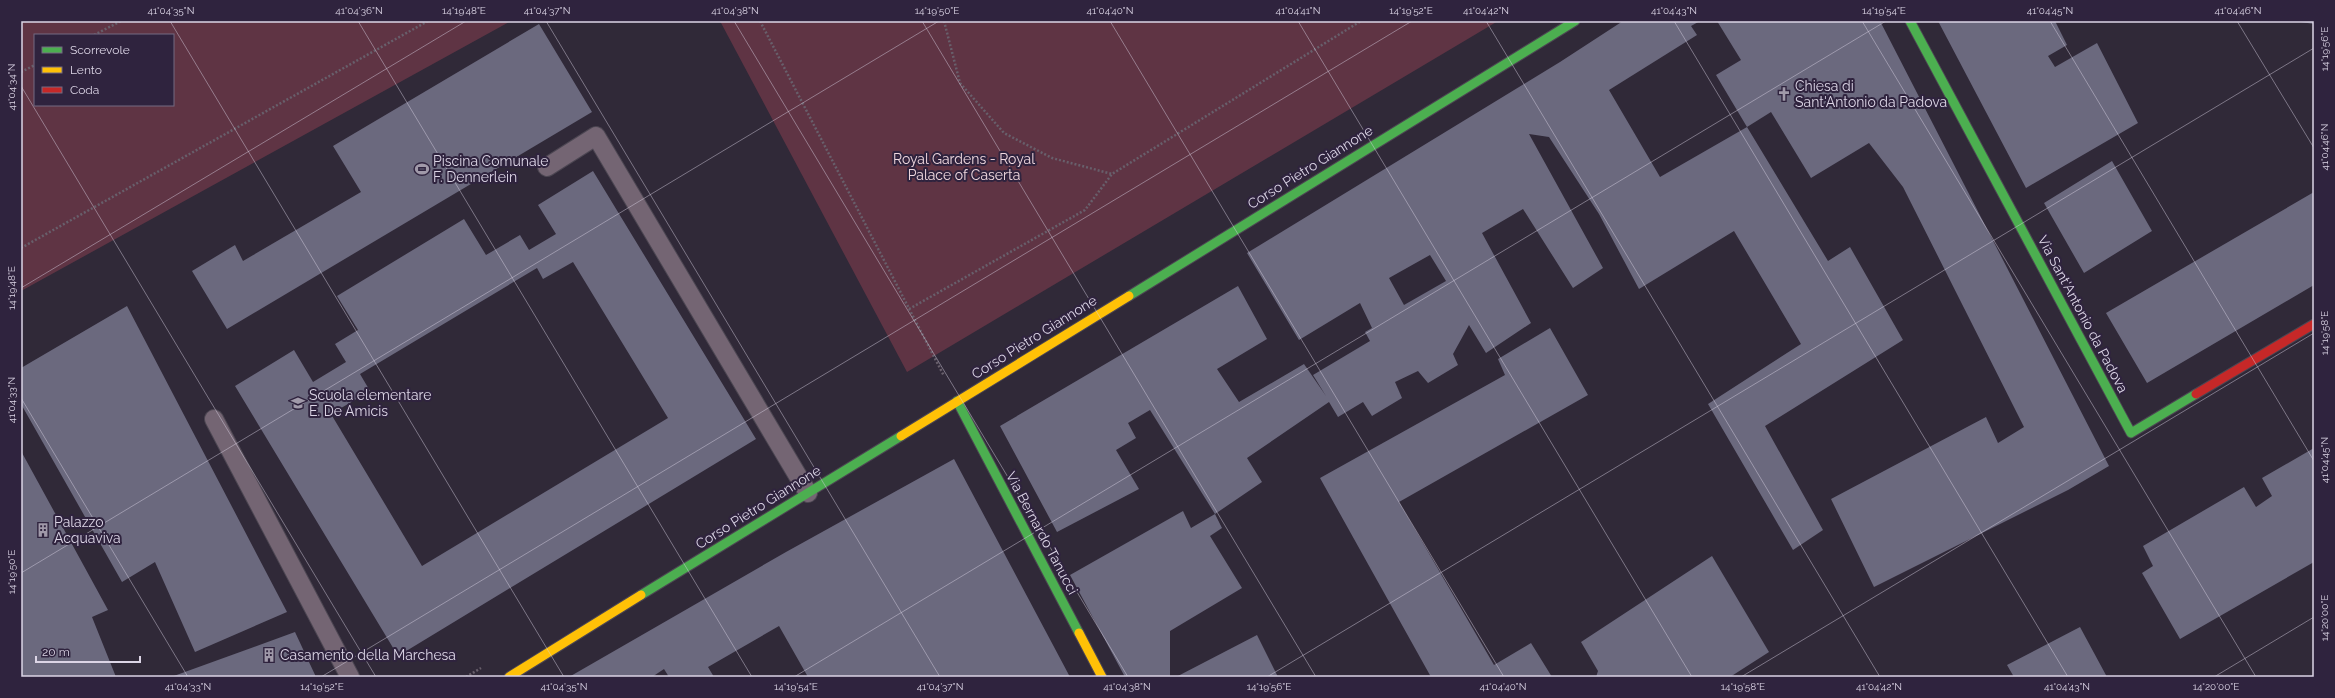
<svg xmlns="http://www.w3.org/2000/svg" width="2335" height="698" font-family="Raleway,sans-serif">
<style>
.green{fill:#5f3444;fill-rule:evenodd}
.building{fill:#6b697e;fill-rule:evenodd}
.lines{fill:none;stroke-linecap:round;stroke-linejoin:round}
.lane-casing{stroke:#4c4652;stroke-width:20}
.fast-casing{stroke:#4c4652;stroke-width:11}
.slow-casing{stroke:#4c4652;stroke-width:11}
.jam-casing{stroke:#4c4652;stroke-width:11}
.path{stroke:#685f6b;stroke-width:2.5;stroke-dasharray:2 2;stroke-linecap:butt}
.lane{stroke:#746573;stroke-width:18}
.fast{stroke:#4caf50;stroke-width:9}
.slow{stroke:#ffc107;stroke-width:9}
.jam{stroke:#c62828;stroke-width:9}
.ticks{fill:none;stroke:#dcd5e6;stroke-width:1;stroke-opacity:0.45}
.labels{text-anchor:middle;stroke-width:4;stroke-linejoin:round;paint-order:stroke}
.poi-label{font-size:14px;fill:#dcd5e6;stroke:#2f233e;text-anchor:start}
.park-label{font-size:14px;fill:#f0d8df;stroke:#2f233e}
.street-label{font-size:14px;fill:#dcd5e6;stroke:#2f233e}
.neatline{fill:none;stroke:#dcd5e6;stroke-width:1.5}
.ticks-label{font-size:10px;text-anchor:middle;fill:#dcd5e6}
</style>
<rect width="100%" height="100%" fill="#302938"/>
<path class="green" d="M21 21H511L21 291ZM35 35H173V105H35Z
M720 21H1498L907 372Z"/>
<path class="building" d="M1623 21H1700L1691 26 1697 35 1609 90 1660 177 1747 127 1828 261 1850 247 1903 340 1765 426 1823 530 1793 550 1708 404 1801 344 1734 231 1639 289 1599 214 1549 137 1529 134 1603 268 1573 288 1523 209 1482 233 1531 323 1486 353 1469 325 1453 354 1458 365 1428 383 1418 371 1395 382 1402 398 1372 416 1363 402 1338 417 1329 402 1247 458 1262 482 1215 514 1150 410 1128 423 1136 438 1116 450 1139 489 1057 532 1000 426 1238 286 1267 339 1217 369 1239 402 1304 364 1326 396 1313 375 1370 341 1365 332 1372 328 1360 303 1299 340 1247 253 1560 62ZM1430 255 1446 281 1404 305 1389 278Z
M1717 21H1880L2109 466 2068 490 1874 587 1831 499 1986 417 1998 443 2024 427 1903 187 1869 143 1811 178 1771 112 1747 127 1716 75 1741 60Z
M1938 21H2055L2067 45 2048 56 2055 67 2097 43 2138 123 2026 188Z
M2301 21H2314V24L2301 22Z
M539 24 592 112 227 329 192 271 235 245 243 261 361 192 333 146Z
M2112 161 2152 231 2084 273 2044 203Z
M593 171 756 439 398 656 235 386 294 350 313 382 346 362 335 344 358 330 337 296 464 219 486 255 520 235 529 250 556 234 538 205ZM573 262 668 418 422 566 331 414 370 391 360 374 537 268 543 279Z
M2314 192V285L2147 383 2106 313Z
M127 306 287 612 195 652 155 562 122 582 21 404V368Z
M1550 328 1588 395 1399 502 1494 665 1531 643 1552 677H1431L1320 478 1505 375 1498 359Z
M2314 448V562L2180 639 2142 573 2153 566 2143 546 2244 487 2256 507 2272 496 2262 478Z
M21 451 108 610 92 617 116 677H21Z
M954 459 1070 677H808L779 626 708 667 714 677H669L664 669 652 677H569L786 552Z
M1183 511 1191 528 1215 514 1222 528 1210 536 1242 588 1170 631V677H1125L1070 575Z
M1712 556 1769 652 1730 677H1596L1598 671 1581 642Z
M2080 627 2107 677H2014L2007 665Z
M295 632 316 677H171Z
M1257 635 1278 677H1176Z"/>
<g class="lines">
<defs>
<path id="lane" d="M547 167 596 136 808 493
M214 419 350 677"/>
<path id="fast" d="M1910 21 2131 433 2196 394
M1129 296 1575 21
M957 401 1079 633
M641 595 901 436"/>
<path id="slow" d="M901 436 1129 296
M1079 633 1102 677
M509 677 641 595"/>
<path id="jam" d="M2196 394 2314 324"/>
</defs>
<use href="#lane" class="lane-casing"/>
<use href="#fast" class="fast-casing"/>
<use href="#slow" class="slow-casing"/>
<use href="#jam" class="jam-casing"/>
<path class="path" d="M760 21 944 376
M944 21 960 83 1004 133 1052 158 1112 174
M94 35 121 21
M21 72 35 65
M21 248 428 21
M909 309 1085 210 1112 174 1361 21
M466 677 481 668"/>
<use href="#lane" class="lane"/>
<use href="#fast" class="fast"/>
<use href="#slow" class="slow"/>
<use href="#jam" class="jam"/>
</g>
<path class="ticks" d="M170 21 564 677M358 21 752 677M546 21 940 677M734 21 1128 677M922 21 1316 677M1110 21 1504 677M1298 21 1692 677M1486 21 1880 677M1674 21 2068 677M1862 21 2256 677M2050 21 2314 461M2237 21 2314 148M21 86 376 677M21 288 466 21M21 398 188 677M21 573 939 21M321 677 1412 21M794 677 1886 21M1267 677 2314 48M1741 677 2314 333M2214 677 2314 617"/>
<defs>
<symbol id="church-bare" viewBox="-9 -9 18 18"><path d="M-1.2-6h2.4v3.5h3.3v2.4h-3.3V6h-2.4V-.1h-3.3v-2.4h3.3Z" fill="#a099a9" stroke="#2f233e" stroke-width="2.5" paint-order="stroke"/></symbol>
<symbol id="stadium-bare" viewBox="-9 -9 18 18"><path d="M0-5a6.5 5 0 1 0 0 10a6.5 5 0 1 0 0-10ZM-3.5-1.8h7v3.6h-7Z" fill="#a099a9" stroke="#2f233e" stroke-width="2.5" paint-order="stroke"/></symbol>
<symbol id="school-bare" viewBox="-9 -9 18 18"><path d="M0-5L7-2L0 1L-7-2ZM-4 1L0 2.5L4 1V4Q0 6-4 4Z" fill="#a099a9" stroke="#2f233e" stroke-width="2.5" paint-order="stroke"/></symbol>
<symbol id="building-bare" viewBox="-9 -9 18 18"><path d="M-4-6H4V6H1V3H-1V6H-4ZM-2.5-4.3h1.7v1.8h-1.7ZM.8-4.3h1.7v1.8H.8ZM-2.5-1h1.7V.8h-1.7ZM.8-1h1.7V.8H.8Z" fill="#a099a9" stroke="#2f233e" stroke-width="2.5" paint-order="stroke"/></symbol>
</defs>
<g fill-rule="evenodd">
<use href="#church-bare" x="1774" y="84" width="20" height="20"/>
<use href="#stadium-bare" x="412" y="159" width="20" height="20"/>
<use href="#school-bare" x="288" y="393" width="20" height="20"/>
<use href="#building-bare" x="33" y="520" width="20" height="20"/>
<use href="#building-bare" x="259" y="645" width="20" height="20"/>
</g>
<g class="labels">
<g class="poi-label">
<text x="1795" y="91">Chiesa di<tspan x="1795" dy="16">Sant'Antonio da Padova</tspan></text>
<text x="433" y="166">Piscina Comunale<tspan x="433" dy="16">F. Dennerlein</tspan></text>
<text x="309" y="400">Scuola elementare<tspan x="309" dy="16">E. De Amicis</tspan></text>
<text x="54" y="527">Palazzo<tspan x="54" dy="16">Acquaviva</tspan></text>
<text x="280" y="660">Casamento della Marchesa</text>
</g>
<g class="park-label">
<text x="964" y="164">Royal Gardens - Royal<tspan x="964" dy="16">Palace of Caserta</tspan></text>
</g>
<g class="street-label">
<text transform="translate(1310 167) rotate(-32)" y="5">Corso Pietro Giannone</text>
<text transform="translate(2083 314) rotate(62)" y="5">Via Sant'Antonio da Padova</text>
<text transform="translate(1034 337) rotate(-32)" y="5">Corso Pietro Giannone</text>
<text transform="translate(758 507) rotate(-32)" y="5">Corso Pietro Giannone</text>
<text transform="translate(1042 533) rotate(62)" y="5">Via Bernardo Tanucci</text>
</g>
</g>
<rect width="2335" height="698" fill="none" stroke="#2f233e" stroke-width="44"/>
<rect x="34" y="34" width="140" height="72" fill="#2f233e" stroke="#746a81"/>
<rect x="42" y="47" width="20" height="6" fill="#4caf50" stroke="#746a81"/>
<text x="70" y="54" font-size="12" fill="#dcd5e6">Scorrevole</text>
<rect x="42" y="67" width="20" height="6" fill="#ffc107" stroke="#746a81"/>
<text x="70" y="74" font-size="12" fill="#dcd5e6">Lento</text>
<rect x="42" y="87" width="20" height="6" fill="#c62828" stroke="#746a81"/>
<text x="70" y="94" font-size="12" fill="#dcd5e6">Coda</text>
<path d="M36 656v6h104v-6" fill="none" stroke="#dcd5e6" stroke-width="2"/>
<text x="42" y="656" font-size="12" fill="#dcd5e6" stroke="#2f233e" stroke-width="3" paint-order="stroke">20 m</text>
<rect x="22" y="22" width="2291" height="654" class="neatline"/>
<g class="ticks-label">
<text x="171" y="14">41°04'35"N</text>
<text x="359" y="14">41°04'36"N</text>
<text x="464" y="14">14°19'48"E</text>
<text x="547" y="14">41°04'37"N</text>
<text x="735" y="14">41°04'38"N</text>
<text x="937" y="14">14°19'50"E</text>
<text x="1110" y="14">41°04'40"N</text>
<text x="1298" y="14">41°04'41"N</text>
<text x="1411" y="14">14°19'52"E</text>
<text x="1486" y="14">41°04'42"N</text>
<text x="1674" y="14">41°04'43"N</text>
<text x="1884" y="14">14°19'54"E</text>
<text x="2050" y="14">41°04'45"N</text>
<text x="2238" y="14">41°04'46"N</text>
<text transform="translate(2324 49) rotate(-90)" y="4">14°19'56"E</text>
<text transform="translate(11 87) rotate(-90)" y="4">41°04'34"N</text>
<text transform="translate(2324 147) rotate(-90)" y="4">41°04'46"N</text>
<text transform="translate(11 288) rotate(-90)" y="4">14°19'48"E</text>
<text transform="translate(2324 333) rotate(-90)" y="4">14°19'58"E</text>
<text transform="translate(11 400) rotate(-90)" y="4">41°04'33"N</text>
<text transform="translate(2324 460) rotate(-90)" y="4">41°04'45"N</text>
<text transform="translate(11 572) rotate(-90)" y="4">14°19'50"E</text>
<text transform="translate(2324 618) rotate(-90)" y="4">14°20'00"E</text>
<text x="188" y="690">41°04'33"N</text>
<text x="322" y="690">14°19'52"E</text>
<text x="564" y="690">41°04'35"N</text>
<text x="796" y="690">14°19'54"E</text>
<text x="940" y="690">41°04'37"N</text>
<text x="1127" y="690">41°04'38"N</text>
<text x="1269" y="690">14°19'56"E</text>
<text x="1503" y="690">41°04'40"N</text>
<text x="1743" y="690">14°19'58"E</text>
<text x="1879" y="690">41°04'42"N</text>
<text x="2067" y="690">41°04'43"N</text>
<text x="2216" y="690">14°20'00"E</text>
</g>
</svg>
